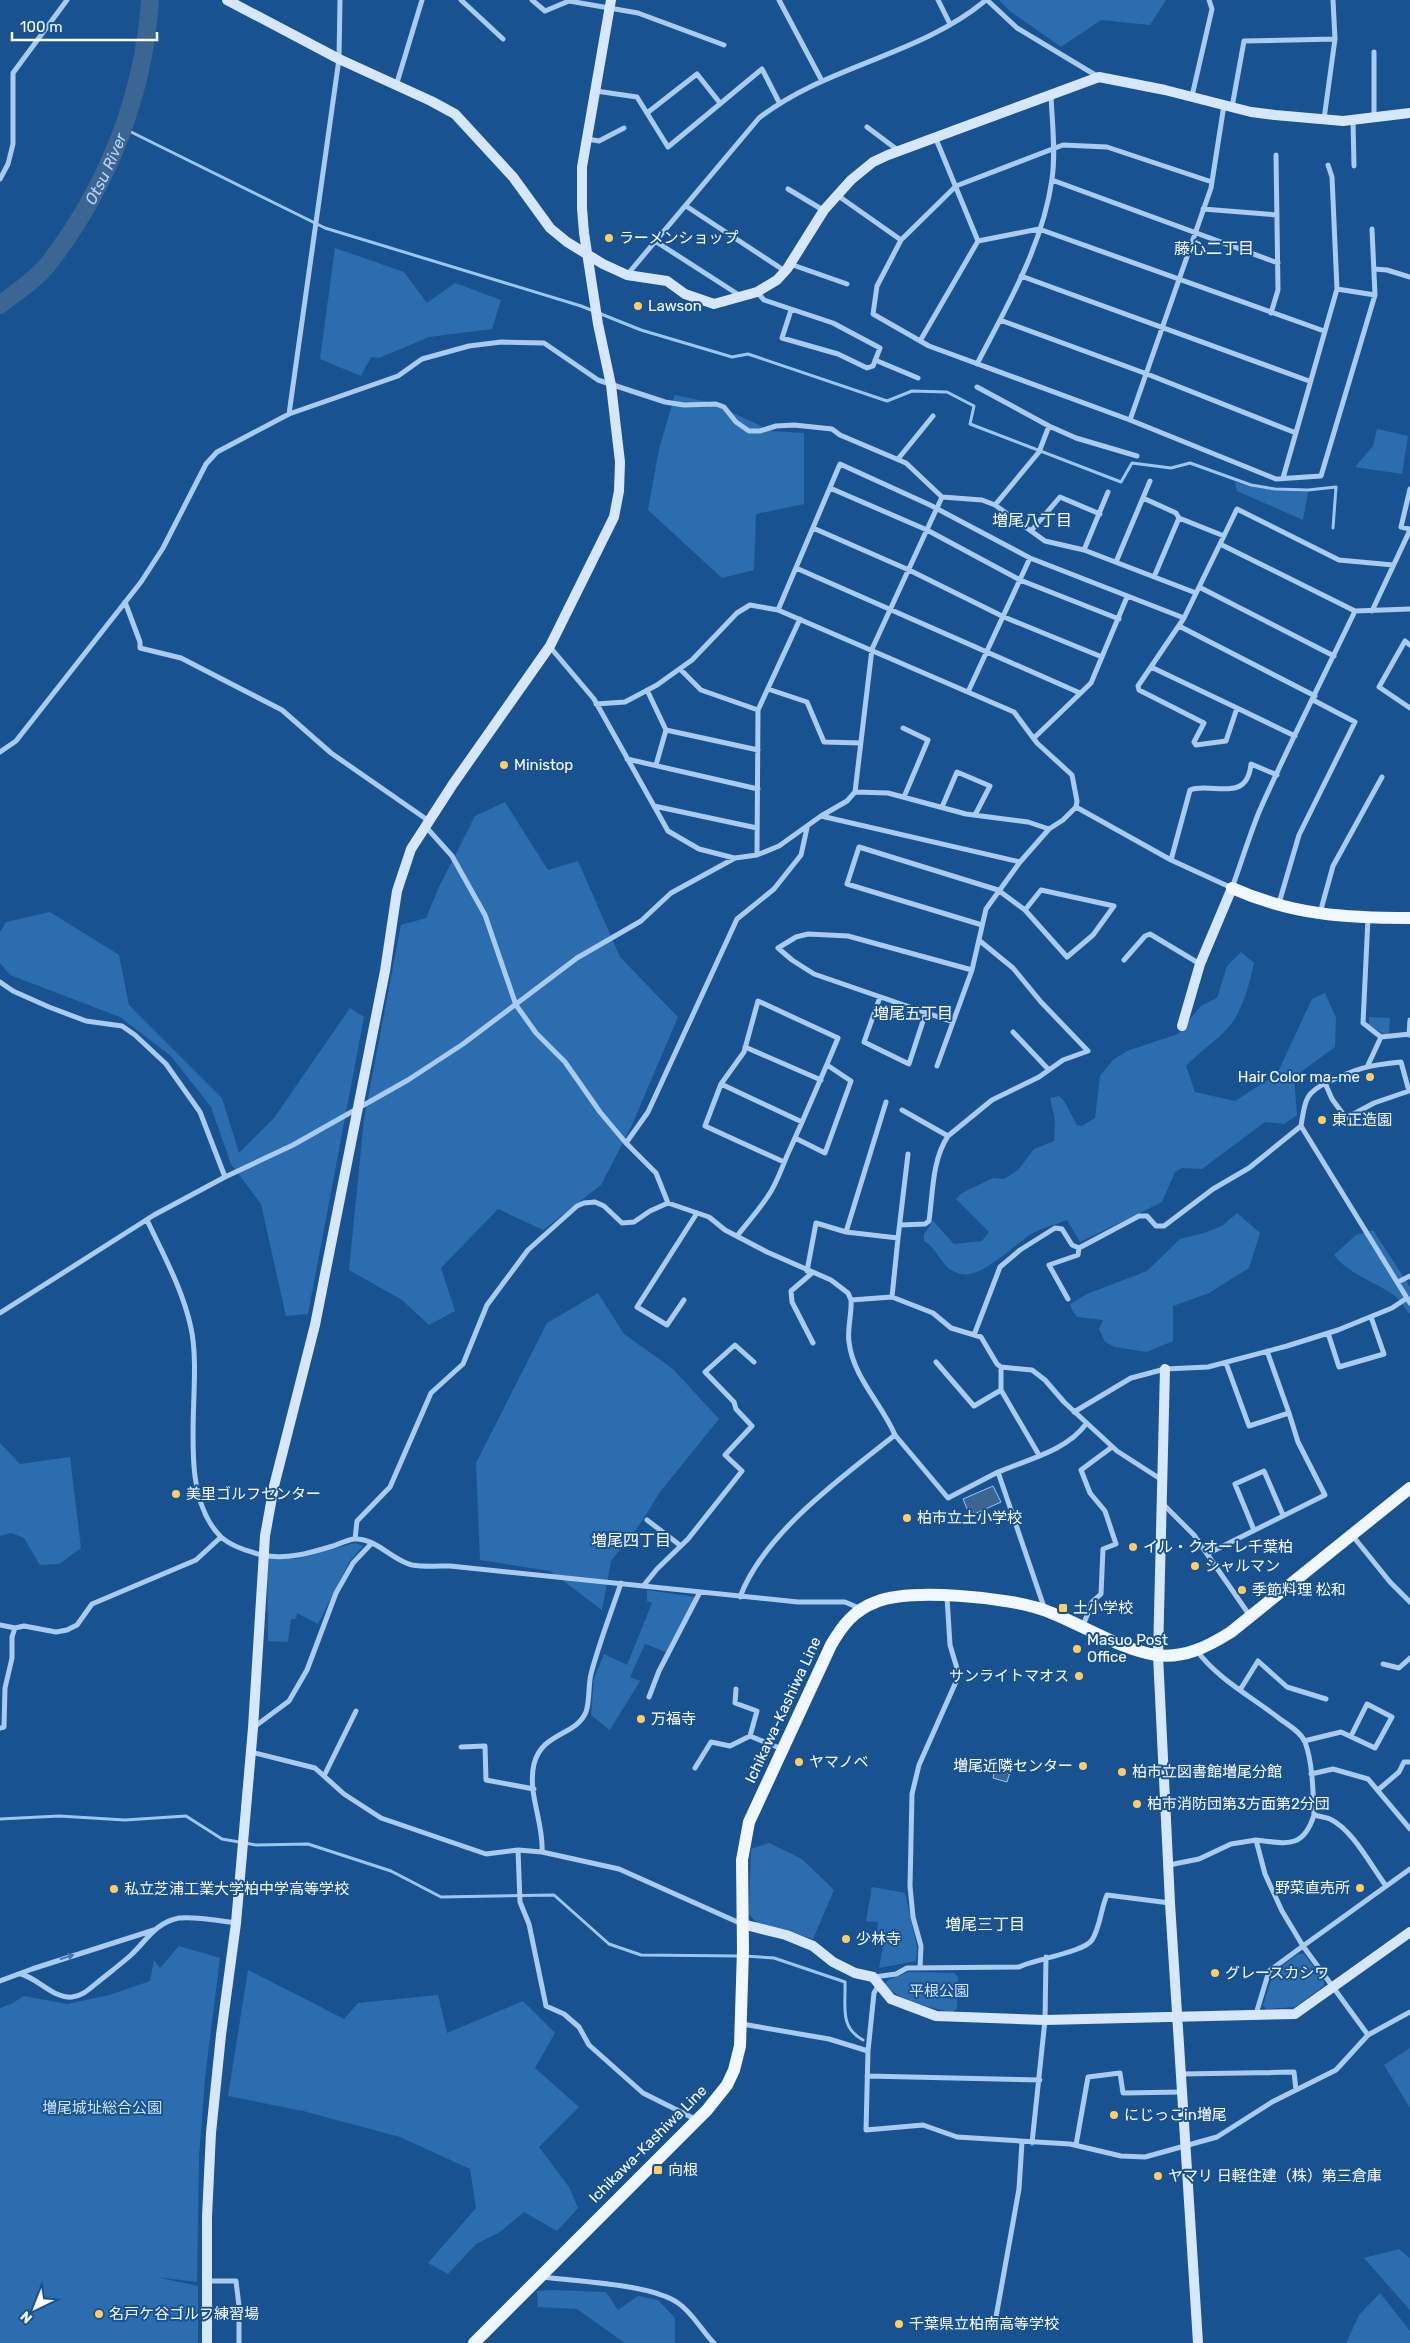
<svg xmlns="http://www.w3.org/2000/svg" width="1410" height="2343" font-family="Rubik,'Noto Sans JP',sans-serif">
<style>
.green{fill:#2c6db0}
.water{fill:#3b6592;stroke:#9bc6f2}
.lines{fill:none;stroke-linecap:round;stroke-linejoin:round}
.stream{stroke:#9bc6f2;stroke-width:3}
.river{stroke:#3b6592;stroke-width:18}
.street{stroke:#a8cbef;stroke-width:5}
.secondary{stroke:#d6e7fb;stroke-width:10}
.primary{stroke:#f0f7ff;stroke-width:12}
.oneway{fill:#4476ad}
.poi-dot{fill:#ffcd66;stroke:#195291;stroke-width:2}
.labels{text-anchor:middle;stroke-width:4;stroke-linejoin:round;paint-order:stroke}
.poi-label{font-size:15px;fill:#fff;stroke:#195291;text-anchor:start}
.street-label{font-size:15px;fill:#fff;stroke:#195291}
.park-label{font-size:15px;fill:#cfe4fb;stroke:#195291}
.water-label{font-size:16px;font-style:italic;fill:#b4d5f6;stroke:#195291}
.neighbourhood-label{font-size:16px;fill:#fff;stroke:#195291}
</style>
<rect width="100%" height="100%" fill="#195291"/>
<path class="green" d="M999 0H1166L1150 25 1101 20 1061 47 1010 11Z
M335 248 404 272 427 303 455 283 501 300 492 329 429 337 379 358 371 357 361 376 320 359Z
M675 395 709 402 772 431 804 433V504L756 514 754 570 722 578 648 510 659 449Z
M1377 429 1408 436 1402 474 1355 467 1373 446Z
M1235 482C1259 490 1282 491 1308 492L1303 520 1237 491Z
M505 802 548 870 578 861 620 957 678 1017 631 1127 601 1185 543 1230 498 1209 441 1268 455 1311 429 1325 402 1300 349 1270 364 1119 401 925 426 918 439 887 475 816Z
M50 912 119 955 129 1005 222 1098 239 1153 274 1118 350 1008 364 1017 308 1314 286 1316 261 1204 231 1164 211 1107 171 1056 120 1017 10 975 0 963V932L6 922Z
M1241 952 1254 963C1249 985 1243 1011 1227 1029 1215 1042 1199 1052 1186 1066L1195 1092 1235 1101 1277 1074 1312 999 1325 993 1336 1018 1335 1047 1294 1077 1297 1115 1284 1124 1265 1122 1202 1169 1182 1168 1175 1172 1162 1202 1080 1242 1067 1220C1055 1225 1041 1228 1031 1234 1014 1245 981 1279 961 1274 940 1269 939 1249 924 1241V1234L933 1221 954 1244 982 1241 989 1232 956 1199 962 1193 993 1178 1004 1179 1018 1170 1034 1149 1054 1141 1055 1120 1050 1098 1059 1096 1064 1101 1077 1125 1082 1126 1095 1118 1100 1076 1113 1060 1127 1051 1178 1034 1201 1006 1217 998 1227 966Z
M1369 1017 1390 1018 1389 1034H1384L1369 1025Z
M1237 1213 1260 1233 1249 1268 1209 1293 1173 1306V1341L1147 1352 1115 1347 1105 1342 1099 1329 1103 1320 1077 1317 1072 1310 1070 1304 1087 1294 1147 1271 1180 1239 1204 1233 1222 1226Z
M1373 1230 1410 1287V1314C1405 1309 1401 1301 1395 1296 1376 1282 1348 1274 1334 1255L1356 1235Z
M598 1293 624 1334 673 1369 719 1419 660 1492 640 1524 611 1561 602 1610 550 1571 480 1560 476 1463 547 1323Z
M0 1443 20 1464 70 1457 81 1548 59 1564 40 1565 24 1538 11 1533 0 1536Z
M355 1543 363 1546 349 1562 318 1624 297 1613 296 1619H291L288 1642 268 1641 267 1558 297 1559Z
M647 1590 695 1597 666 1652 645 1644 630 1677 640 1681 610 1730 591 1715 594 1678 604 1654 627 1665 652 1603 647 1601Z
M769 1843 802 1859 834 1890 813 1939 757 1923 749 1914 751 1849Z
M872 1887 905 1893 917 1947 916 1961 879 1968 885 1935 877 1933 878 1922 866 1921Z
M179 1946 220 1958 205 2078 199 2157 197 2282 156 2277 198 2286V2343H0V2008L11 2004 24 1996 67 2004 110 1995 150 1981 154 1960 160 1968Z
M1298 1954H1304L1324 1981V1986L1295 2007 1266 2009 1263 2005 1274 1972Z
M248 1970 344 2019 358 2003 438 1995 447 2033 523 2001 555 2033 535 2068 579 2107 539 2147 569 2187 578 2208 557 2231 524 2212 500 2232 476 2244 448 2274 428 2263 476 2208 470 2169 400 2137 303 2111 228 2096Z
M908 1972 954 1973 958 1977 957 2008 953 2012C929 2008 902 2001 884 1985L888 1980Z
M1410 2048V2108L1384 2065Z
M1399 2249 1410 2258V2310L1364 2258Z
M551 2290 606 2292 618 2310 638 2296 658 2300 675 2318V2343H625L577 2309 538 2307 537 2291Z
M1380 2293 1410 2331V2343H1346L1359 2315Z"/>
<path class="water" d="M993 1486 1001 1502 970 1516 963 1499Z
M997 1761 1012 1765 1007 1782 993 1778Z"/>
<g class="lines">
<path class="stream" d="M123 128 325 228 581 306 641 330 732 357 748 354 887 401 912 391 947 392 974 406 970 424 1121 482 1132 463 1171 468 1190 463 1251 485 1275 489 1308 490 1336 487 1333 528
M0 1819 59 1816 125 1820 186 1816 222 1839 256 1845 308 1844 391 1871 441 1897 554 1895 609 1944 641 1955 739 1956
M745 1956 774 1958 845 1982C846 2006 839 2027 863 2040"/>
<path class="river" id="s1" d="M0 305C16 292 37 279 49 263 107 188 144 95 150 0"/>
<path class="street" d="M461 0 503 39
M532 0 545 11 569 1 638 13 724 45
M779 0 822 81
M938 0 950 24
M987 0 1017 28 1097 76
M396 86 422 0
M596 91 637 97 668 147 762 69 779 102
M1192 96 1212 9 1209 0
M1232 107 1244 41 1335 39
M647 113 697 74 720 103
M1374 117V52
M1324 119 1335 39 1333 0
M1353 120 1354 166
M867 127 899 151
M587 139 599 141 624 128
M936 139 978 241
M0 179 8 164 13 144V73L67 0
M1052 180 1278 263
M1212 182 1107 147 1063 145 956 186 901 240 877 286 873 314 929 346 1130 420 1276 479 1321 476 1375 295 1372 229
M788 189 823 210
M837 195 901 240
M686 206 785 271
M1203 209 1277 215
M655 241 739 295
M790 264 847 284
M1374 269 1387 270 1410 277
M627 275 759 118C827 65 919 56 986 0
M1021 276 1309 381
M1337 289 1375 295
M757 292 764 300 833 323 880 348 873 366 867 368 838 354 782 338 791 310
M1271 313 1278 290 1276 155
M1000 320 1147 374 1296 433
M920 341 978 241 1039 229 1324 331
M875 360 918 378
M977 364C1007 306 1043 245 1052 179 1056 152 1052 122 1051 95
M977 387 1049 426 1076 438 1137 456
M289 414 339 59 340 0
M1130 420 1211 188 1224 105
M898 459 933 416
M1283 478 1337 289 1332 177 1328 165
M830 488 927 530 1020 580 1119 619
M1410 489 1401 527 1410 529
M1143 498 1176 513 1179 518 1224 536
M995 505 1039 452 1049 426
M813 528 909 570 1004 617 1102 657
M1031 531 1060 497 1100 514
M1220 544 1355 611
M1084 550 1108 492
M1116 562 1150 481
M796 568 1080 693
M1154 577 1179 518
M1199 587 1334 656
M125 602 140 642V648L181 658 282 710 331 753 429 821
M778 610 840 464 930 505 1030 558 1184 618
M1372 611 1410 530
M1179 626 1315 696
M1410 645 1405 641 1379 687 1410 708
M550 647 594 699 668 831 699 849 734 858
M1151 667 1237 708
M680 669 701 690 758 710
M768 689 807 702 824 742 861 743
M647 690 666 730 656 765
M968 692 1030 558
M596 704 625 702 657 685 692 660 737 613 750 605 778 610 1014 712 1037 743 1072 775 1077 801 1076 807 1063 820 1049 829 1020 862 986 909 972 970 937 1066
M903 728 928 740 904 797
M666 730 758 750
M1295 736 1237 708 1226 741 1196 745 1194 742 1204 723 1139 690 1138 686 1184 618 1237 509 1339 560 1393 565
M1034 738 1091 683 1127 597
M0 752 16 741 141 582 163 548 206 464 217 452 289 414 398 376 422 359 469 346 501 342 544 343 598 380 665 402 684 405 716 404 724 407 736 422 749 431H760L776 426 794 425 832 429 840 435 906 463 942 497 982 500 995 505 1045 541 1084 550 1196 593
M627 759 758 789
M1277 775 1251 764C1247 805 1210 781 1190 790L1171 860 1232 888C1241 863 1249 837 1259 812 1289 744 1323 678 1355 611L1410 609
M855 792 888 793 966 814 1028 822 1049 829
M654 806 757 828
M942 807 957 772 990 786 975 815
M1076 807 1171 860
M821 816 1020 862
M426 827 452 856 485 915 516 1005 536 1033 565 1062 600 1112 626 1143 656 1173 668 1203
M757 855 758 710 800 619
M1279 903 1299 835 1355 722 1313 700
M1320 913 1333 866 1382 777
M1368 918 1363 1023 1381 1037 1410 1034
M982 925 847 884 859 847 998 890 1025 910 1067 957 1093 935 1114 906 1041 890 1025 910
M1124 960 1145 936 1150 934 1200 964
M0 982 13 991 49 1007 86 1021 122 1026 135 1035 166 1064 200 1112 225 1177
M880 997 864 1042 909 1064 926 1012
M953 1022 814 974 792 960 778 948 796 937 808 934 848 936 972 970
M1013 1032 1049 1070
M1409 1035 1410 1020
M745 1047 821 1080
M1368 1065 1381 1037
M721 1084 802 1122
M902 1110 948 1136 992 1100 1039 1077 1063 1060 1088 1051 1041 1002 1013 968 980 941
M1301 1126 1410 1303
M795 1138 825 1153 851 1081 827 1065
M626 1143 648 1112 737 919 774 889 801 855 807 828
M147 1220C163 1254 183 1290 191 1328 204 1387 173 1489 221 1537 231 1546 250 1552 262 1555 287 1560 310 1553 333 1546 339 1544 347 1540 354 1539 375 1537 393 1561 412 1565 424 1567 438 1566 450 1566L798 1602H845L859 1608
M900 1225 925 1224 929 1221C933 1192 932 1160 948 1136
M846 1232 886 1102
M737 1236C747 1223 759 1210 768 1196 778 1182 783 1163 791 1147 807 1111 823 1074 838 1038L758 1001 744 1052 721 1084 705 1126 784 1162
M898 1238 908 1154
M807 1271 816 1223 846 1232 898 1238 892 1297
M812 1273 791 1291 792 1302 813 1343
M1398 1282 1410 1276
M1068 1299 1049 1265 1078 1255 1079 1248
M684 1300 667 1325 637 1307 697 1213
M0 1313 154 1215 225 1177 293 1145 408 1080 463 1044 577 958 641 921 671 893 735 858 757 855 779 846 821 816 847 801 855 792 872 649 942 497
M1328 1333 1339 1367 1384 1354 1371 1317
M974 1335 1000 1267 1020 1250 1055 1228 1062 1229 1072 1245 1079 1248 1139 1216H1147L1156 1226H1164L1213 1189 1249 1168 1301 1126C1305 1102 1304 1093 1328 1082 1358 1068 1369 1065 1401 1062L1409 1091 1374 1103 1346 1118 1332 1099 1325 1083
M936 1362 974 1406 1001 1390
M1226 1363 1249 1426 1289 1413 1267 1351
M1001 1367V1390L1039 1455
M1074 1412 1131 1378 1165 1369 1208 1367 1287 1346 1338 1330 1392 1308 1407 1298
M998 1472C1029 1459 1066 1451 1086 1424
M1162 1503 1194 1535 1250 1616
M647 1520 681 1546
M1254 1530 1235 1484 1264 1471 1283 1515
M1352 1535 1390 1582 1410 1602
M355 1539 357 1521 390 1487 431 1393 463 1364 487 1305 528 1250 577 1206 584 1203 595 1202 604 1206 622 1223 634 1222 650 1211 668 1203 709 1217 725 1230 767 1252 831 1280 848 1293 851 1300
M1207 1554 1325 1495 1298 1442 1289 1413
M644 1585 657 1569 688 1539 742 1471 725 1455 752 1426 736 1409 734 1402 705 1372 735 1345 754 1362
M740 1597C764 1533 842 1477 895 1435
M1045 1610 998 1472 948 1498 895 1435C882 1404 853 1377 849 1342 847 1329 852 1314 851 1300L892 1297 933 1313 951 1328 981 1337 997 1364 1001 1367 1032 1370 1045 1380 1064 1402 1117 1451 1162 1480
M0 1625 15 1628 24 1626 56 1632 67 1630 77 1625 92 1604 196 1560 221 1537
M1083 1626 1092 1602 1101 1594 1103 1549 1116 1544 1105 1511 1090 1493 1081 1470 1112 1447
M1197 1651C1219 1680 1252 1697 1280 1719 1288 1725 1301 1732 1305 1742 1313 1764 1313 1792 1314 1815 1319 1816 1325 1817 1330 1819 1353 1830 1371 1866 1386 1886
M1383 1664 1399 1668 1410 1658
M736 1689 735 1703 757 1711 750 1736
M1240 1690 1258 1661 1287 1687 1326 1699
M649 1697 659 1671 700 1592
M254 1727 289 1701 307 1670 336 1593 353 1563 371 1544
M0 1728 4 1727 5 1688 12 1658V1637L15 1628
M1304 1741 1341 1732 1375 1748 1392 1717 1367 1704 1351 1736
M461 1747 485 1746 486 1780 534 1789
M251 1752 315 1768 344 1794 381 1818 486 1854 518 1850 542 1852 619 1869 742 1924
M695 1768 711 1742 730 1746 750 1736 782 1749
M1311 1774 1333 1769 1368 1779 1410 1829
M324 1776 356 1711
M1378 1790 1399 1772 1404 1762H1410
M1256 1840C1286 1843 1303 1850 1314 1815
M518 1850 520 1902 529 1924 546 2006 564 2014 579 2027 589 2045 643 2093 697 2120
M542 1852C544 1823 527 1793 534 1764 542 1732 576 1736 586 1712 590 1700 588 1686 591 1674 599 1643 611 1613 621 1583
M1169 1865 1199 1859 1231 1844 1256 1840 1265 1874 1282 1911 1303 1946 1269 1971 1256 2014
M920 1968 921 1946 913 1917 910 1886 912 1794 919 1765 959 1675 950 1645 947 1597
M21 1974C39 1979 54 1999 72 1997 83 1996 90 1988 98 1982 109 1973 121 1964 131 1955 146 1941 156 1922 179 1918 198 1916 218 1921 236 1923
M874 1977 896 1974 907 1968 1019 1967C1036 1959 1084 1952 1092 1940 1100 1928 1101 1908 1107 1895L1170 1903
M0 1981 32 1969 154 1930
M878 1986 874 1993 868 2051 866 2130 923 2125 957 2137 1070 2144 1121 2156 1145 2157 1217 2137 1272 2102 1336 2070 1368 2035 1410 2012
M742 2024 829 2039 868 2051
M1368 2035 1303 1946 1410 1869
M1181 2074 1294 2072 1296 2090
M867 2076 1040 2080
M1032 2143 1045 2020 1046 1957
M1076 2145 1088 2077 1120 2073 1123 2093 1182 2092
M544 2277C579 2282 651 2284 678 2303 692 2312 702 2331 714 2343
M207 2281H236L239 2306V2343
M996 2317 1019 2189 1022 2142"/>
<path class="secondary" d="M227 0 339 59 431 101 455 114 513 177 550 228 567 242 603 264 627 275 667 281 685 294 714 304 757 292 777 280 787 269 824 210 851 180 873 162 888 155 1099 77 1165 90 1251 112 1275 115 1343 121 1410 113
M1182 1026 1200 964 1232 888
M1165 1369 1158 1655 1170 1903 1198 2343
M742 1924 786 1935 813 1946 833 1962 855 1973 873 1977 891 1999 936 2016 1045 2020 1295 2014 1410 1932
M207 2343V2217L211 2133 221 2035 236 1923 253 1728 265 1536 274 1486 315 1325 385 971 397 891 411 849 453 784 550 646 614 517 619 491 620 462 611 385 598 324 584 233 582 208V167L611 0"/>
<path class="primary" d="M1232 888C1292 915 1346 918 1410 918
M474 2343 707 2110 727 2085 734 2070 740 2046 743 1950 742 1860 749 1822 831 1645C842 1626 854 1610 876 1602 910 1588 1008 1597 1044 1610 1080 1623 1118 1649 1156 1655 1184 1659 1209 1646 1231 1632L1410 1488"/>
</g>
<defs><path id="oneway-solid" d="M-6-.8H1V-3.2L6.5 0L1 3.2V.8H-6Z" transform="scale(1.25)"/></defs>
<use class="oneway" href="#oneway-solid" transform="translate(67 1957) rotate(-18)"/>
<g class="poi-dot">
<circle cx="609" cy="238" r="5"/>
<circle cx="638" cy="306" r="5"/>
<circle cx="504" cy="765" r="5"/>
<circle cx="1370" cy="1077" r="5"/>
<circle cx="1322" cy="1120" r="5"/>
<circle cx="176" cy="1494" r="5"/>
<circle cx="907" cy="1518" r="5"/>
<circle cx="1133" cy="1547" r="5"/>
<circle cx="1195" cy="1566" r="5"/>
<circle cx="1242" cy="1590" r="5"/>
<rect x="1058" y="1603" width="10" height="10" rx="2.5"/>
<circle cx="1077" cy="1649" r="5"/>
<circle cx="1079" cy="1676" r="5"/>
<circle cx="641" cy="1719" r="5"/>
<circle cx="799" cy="1762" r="5"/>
<circle cx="1083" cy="1766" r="5"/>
<circle cx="1122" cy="1772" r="5"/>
<circle cx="1137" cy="1804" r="5"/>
<circle cx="1360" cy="1888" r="5"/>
<circle cx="114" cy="1889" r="5"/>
<circle cx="846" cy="1939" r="5"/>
<circle cx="1215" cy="1973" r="5"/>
<circle cx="1114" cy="2115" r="5"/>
<rect x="653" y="2165" width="10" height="10" rx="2.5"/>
<circle cx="1158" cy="2176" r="5"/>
<circle cx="99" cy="2314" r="5"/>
<circle cx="899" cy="2324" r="5"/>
</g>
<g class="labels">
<g class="poi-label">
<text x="619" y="243">ラーメンショップ</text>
<text x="648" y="311">Lawson</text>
<text x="514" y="770">Ministop</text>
<text x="1360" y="1082" text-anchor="end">Hair Color ma-me</text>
<text x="1332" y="1125">東正造園</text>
<text x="186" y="1499">美里ゴルフセンター</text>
<text x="917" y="1523">柏市立土小学校</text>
<text x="1143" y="1552">イル・クオーレ千葉柏</text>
<text x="1205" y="1571">シャルマン</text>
<text x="1252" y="1595">季節料理 松和</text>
<text x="1073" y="1613">土小学校</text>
<text x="1087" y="1645">Masuo Post<tspan x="1087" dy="17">Office</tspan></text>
<text x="1069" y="1681" text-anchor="end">サンライトマオス</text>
<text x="651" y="1724">万福寺</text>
<text x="809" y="1767">ヤマノベ</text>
<text x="1073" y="1771" text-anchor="end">増尾近隣センター</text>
<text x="1132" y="1777">柏市立図書館増尾分館</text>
<text x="1147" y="1809">柏市消防団第3方面第2分団</text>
<text x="1350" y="1893" text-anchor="end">野菜直売所</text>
<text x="124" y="1894">私立芝浦工業大学柏中学高等学校</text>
<text x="856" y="1944">少林寺</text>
<text x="1225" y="1978">グレースカシワ</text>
<text x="1124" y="2120">にじっこin増尾</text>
<text x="668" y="2175">向根</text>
<text x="1168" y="2181">ヤマリ 日軽住建（株）第三倉庫</text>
<text x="109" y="2319">名戸ケ谷ゴルフ練習場</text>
<text x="909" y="2329">千葉県立柏南高等学校</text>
</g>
<g class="street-label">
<text transform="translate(783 1710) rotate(-65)" y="5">Ichikawa-Kashiwa Line</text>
<text transform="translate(648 2144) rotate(-45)" y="5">Ichikawa-Kashiwa Line</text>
</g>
<g class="park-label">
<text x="939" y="1996">平根公園</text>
<text x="102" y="2113">増尾城址総合公園</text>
</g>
<g class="water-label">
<text dy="6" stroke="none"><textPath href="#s1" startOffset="175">Otsu River</textPath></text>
</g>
<g class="neighbourhood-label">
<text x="1214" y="254">藤心二丁目</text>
<text x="1032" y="526">増尾八丁目</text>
<text x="913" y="1019">増尾五丁目</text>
<text x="631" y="1546">増尾四丁目</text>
<text x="985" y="1930">増尾三丁目</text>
</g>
</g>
<g transform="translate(35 2308) rotate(223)" stroke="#195291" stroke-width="4" paint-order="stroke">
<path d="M0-4L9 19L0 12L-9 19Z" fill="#ffffff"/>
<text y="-8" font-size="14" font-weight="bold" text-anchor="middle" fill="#ffffff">N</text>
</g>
<path d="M12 32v8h145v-8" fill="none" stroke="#ffffff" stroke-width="2.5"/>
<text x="20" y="32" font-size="15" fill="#ffffff" stroke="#195291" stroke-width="4" paint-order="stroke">100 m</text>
</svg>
